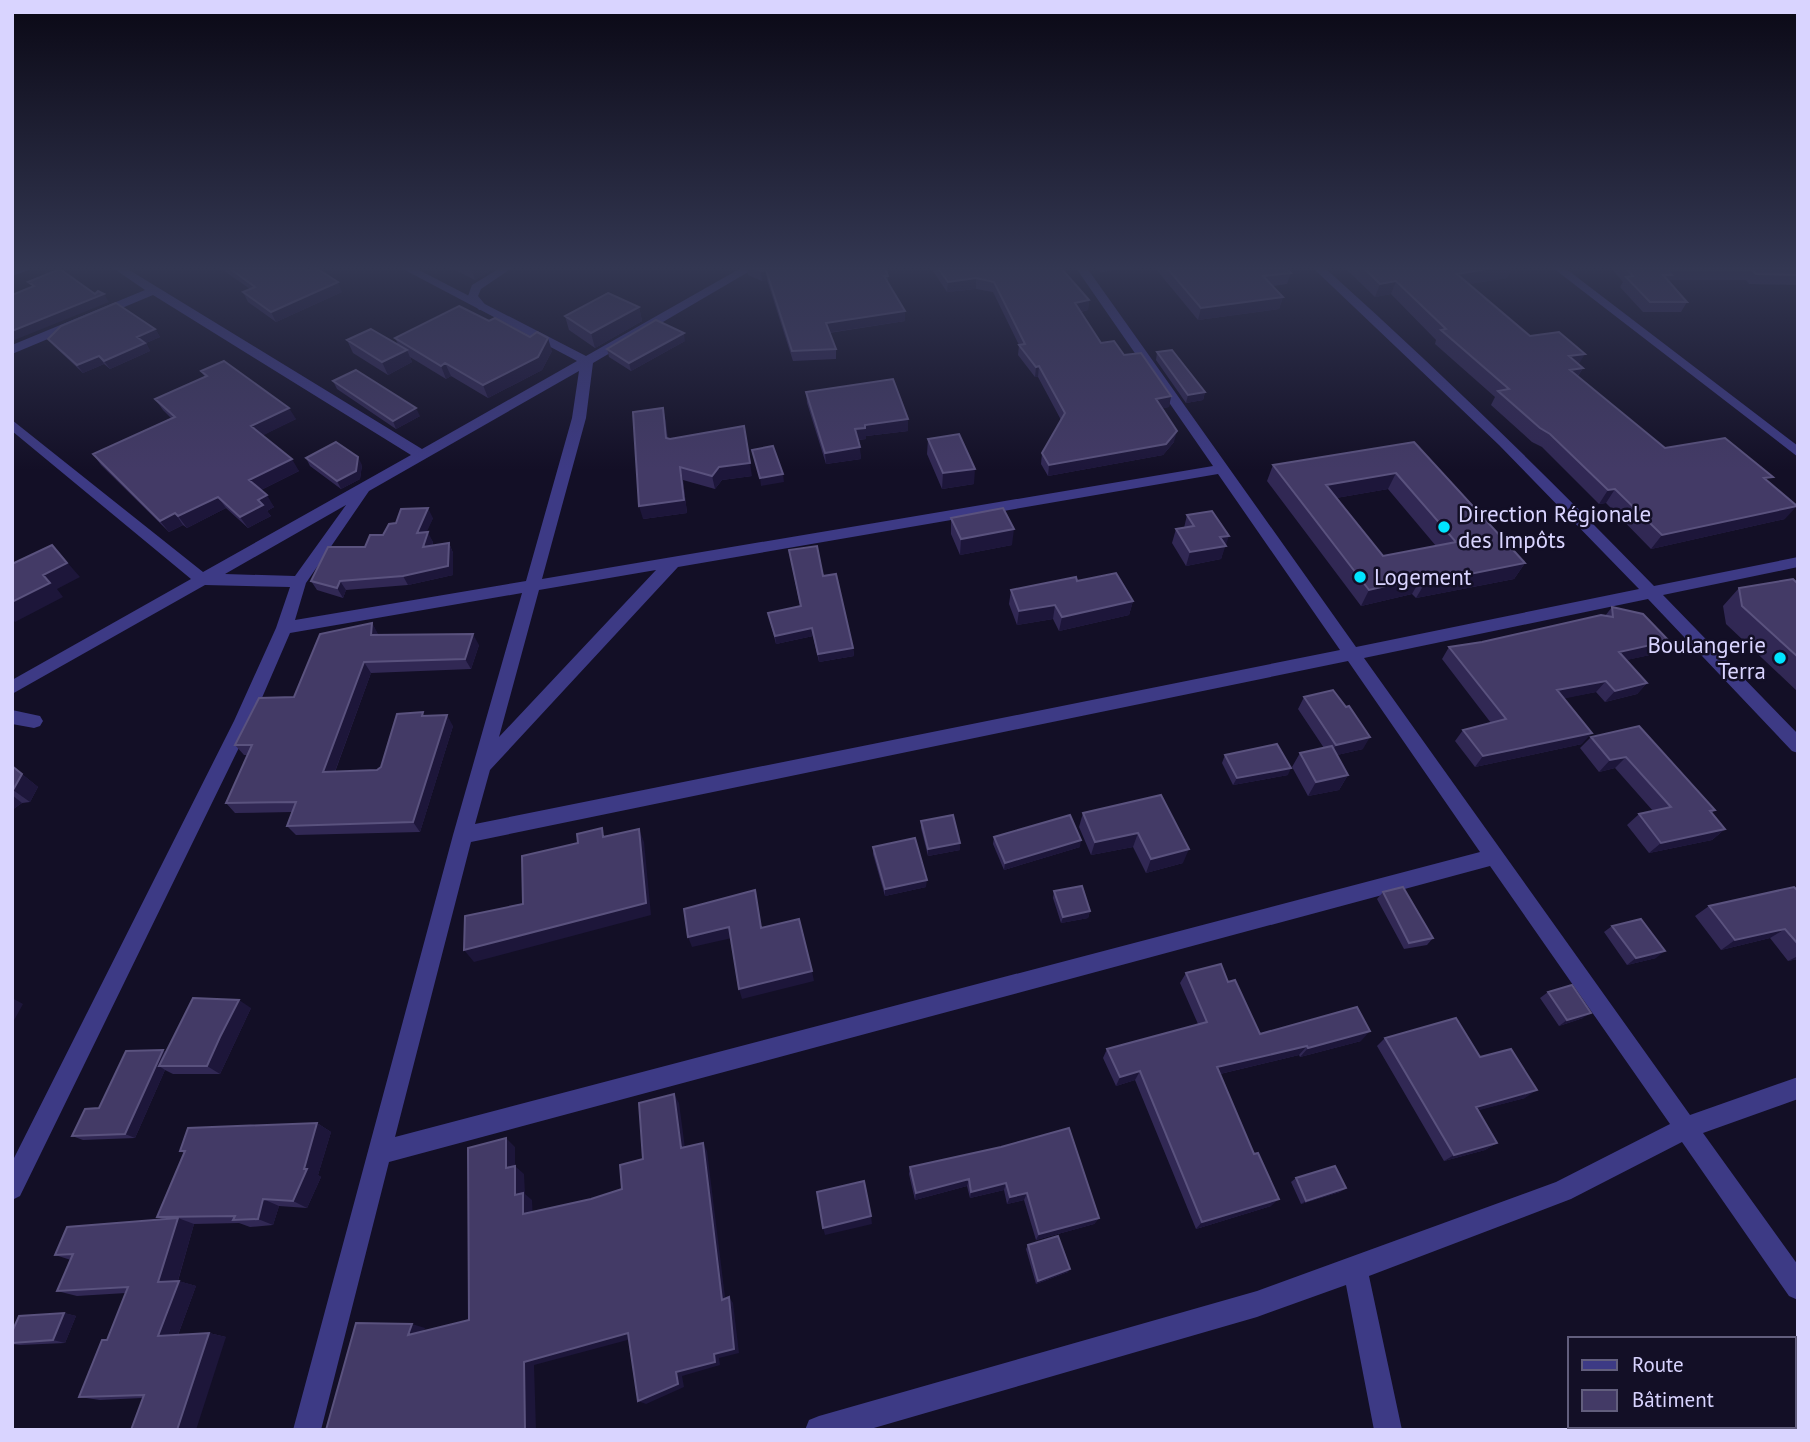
<svg xmlns="http://www.w3.org/2000/svg" width="1810" height="1442" font-family="'PT Sans',sans-serif">
<style>
.lines{fill:none;stroke-linecap:round;stroke-linejoin:round}
.lane{fill:#3d3a85;fill-rule:evenodd}
.street{fill:#3d3a85;fill-rule:evenodd}
.wall{fill:#312854;fill-rule:evenodd}
.shaded-wall{fill:#1d163a}
.building{fill:#433a66;stroke:#5a527e;stroke-width:2;fill-rule:evenodd}
.poi-dot{fill:#00e5ff;stroke:#130f26;stroke-width:2.5}
.labels{text-anchor:middle;stroke-width:5;stroke-linejoin:round;paint-order:stroke}
.poi-label{font-size:23px;fill:#d9d4ff;stroke:#130f26;text-anchor:start}
</style>
<rect width="100%" height="100%" fill="#130f26"/>
<g class="lines">
<path class="lane" d="M500 268H512L481 289 478 296 488 308 479 310 468 296 472 285Z"/>
<path class="street" d="M30 268 29 270 12 276V269Z
M113 268H126L422 449 577 361 401 268H415L586 356 741 268H755L593 363 586 418 542 579 1213 466 1076 268H1087L1356 647 1639 589 1499 445 1313 268H1325C1439 370 1548 477 1654 586L1798 557V567L1663 595 1798 734V753L1792 751 1648 599 1364 658 1690 1115 1798 1077V1099L1703 1133 1798 1265V1300L1789 1296 1682 1142 1571 1199 1369 1276 1402 1430H1374L1346 1285 1257 1317 867 1430H805L809 1420 819 1416 1257 1291 1556 1182 1670 1124 1490 866 389 1162 321 1430H293L453 835 522 593 290 633 252 721 20 1196 12 1200V1162L234 721 276 628 290 587 205 585 12 694V680L191 579 12 431V420L203 572 411 455 153 295 12 354V345L145 290ZM579 371 572 418 526 581 295 620 306 583 369 491ZM1218 474 1340 650 475 824 490 770 678 567ZM346 505 295 576 225 574ZM656 570 499 737 539 590ZM1348 661 1480 852 395 1137 471 842Z
M1553 268H1565L1798 446V457Z
M12 710 40 716 43 721 40 726 34 728 12 724Z"/>
</g>
<path class="wall" d="M220 268H302L342 292 276 322 248 302 243 292 250 289Z
M451 268H495L475 280Z
M747 268H885L888 276V283L905 321 829 333 836 349V359L793 361 767 280 762 281 748 275Z
M931 268H1061L1089 300 1088 310 1081 312 1101 343 1124 355 1171 396 1169 407 1162 408 1174 442 1163 455 1048 476 1041 464 1042 453 1061 420 1038 377H1035L1018 355 1019 345 993 292 976 289 947 292Z
M1097 268H1136L1100 272Z
M1155 268H1286L1291 273 1287 284 1273 286 1283 297 1279 309 1198 320Z
M1345 268H1512L1507 278 1469 284 1530 336 1579 364 1583 368 1578 376 1665 448 1768 482 1785 519 1651 549 1606 503 1599 504 1542 447 1532 442 1491 405 1495 397 1435 344 1436 340 1391 294 1375 297Z
M1611 268H1798V285L1749 284 1746 280H1669L1687 302 1681 312H1643L1620 287 1623 282Z
M639 307 642 321 595 348 569 330 565 316Z
M489 321 552 351 542 370 488 398 451 376 446 379 410 357 412 362 388 375 353 353 347 340 398 344 395 338Z
M155 329 160 337 146 343 150 351 110 369 104 364 83 373 54 346 48 339Z
M685 341 631 371 609 357 607 349Z
M1157 352 1205 392 1203 400 1186 403 1156 360Z
M201 371 296 419 263 435 299 471 261 490 274 507 267 511 271 516 248 528 226 508 187 528 183 525 169 532 101 465 93 454 171 418 163 410 155 399 205 377Z
M333 381 420 416 396 429 337 389Z
M806 392 908 431 866 436V439L858 440 861 459 826 464 807 403Z
M663 408 668 439 752 476 722 480 715 489 683 480 687 513 643 519Z
M928 439 974 484 942 489 927 454Z
M1414 442 1525 563 1514 579 1416 598 1412 594 1361 606 1267 481 1273 465ZM1388 489 1436 546 1383 556 1336 498Z
M306 458 362 465 360 479 341 489 310 466Z
M1187 515 1225 545 1221 559 1186 566 1172 543 1176 529 1184 528Z
M433 518 426 532 433 542 432 546 449 543 453 553V575L408 585 346 590 343 598 317 590 311 581 383 535 396 523Z
M951 518 1012 545 960 555 951 534Z
M789 550 823 576 853 648 854 656 819 662 813 636 776 644 768 613 800 606Z
M1077 581 1133 601 1129 615 1059 631 1053 619 1017 625 1009 604 1011 590Z
M1798 584V692L1726 624 1723 606 1739 588Z
M1612 607 1659 653 1626 660 1647 683 1637 694 1605 702 1596 692 1564 698 1582 744 1475 767 1455 741 1463 730 1491 723 1442 659 1449 647 1482 642 1605 616Z
M372 623 378 635 479 645 471 669 371 673 335 772 377 770 381 767 425 716 453 726 420 832 296 835 287 826 292 812 235 813 226 803 247 755H244L235 745 294 697Z
M1304 697 1363 749 1337 755 1348 775 1339 790 1308 796 1292 767 1300 753 1324 748 1298 709Z
M1639 726 1715 810 1711 813 1725 829 1712 840 1649 853 1627 825 1639 814 1653 811 1615 768 1599 772 1580 748 1591 737Z
M1225 755 1288 775 1233 785 1222 763Z
M12 766 38 787 30 802 22 803 12 810Z
M1161 795 1183 863 1146 873 1133 847 1091 855 1079 827 1083 813Z
M921 821 960 843V850L928 856 921 828Z
M994 837 1080 847 1004 870 993 844Z
M873 847 926 887 885 896 873 854Z
M1054 891 1090 911 1088 918 1061 923 1053 898Z
M1798 891V959L1788 961 1770 938 1721 950 1695 916 1709 906Z
M1383 892 1433 938 1427 945 1404 949 1377 899Z
M1612 926 1656 958 1627 965 1604 932Z
M1186 973 1228 982 1260 1034 1361 1041 1300 1057 1299 1055 1220 1074 1271 1206 1196 1229 1135 1080 1116 1086 1103 1058 1107 1049 1198 1024 1180 983Z
M1548 992 1583 1018 1559 1026 1540 998Z
M251 1008 220 1074H173L165 1070 135 1138 83 1140 72 1136 99 1108 167 1052Z
M1385 1038 1480 1057 1525 1098 1478 1110 1497 1143 1485 1150 1444 1161 1377 1046Z
M317 1123 331 1132 318 1175 321 1177 307 1208 279 1206 273 1225 250 1227 239 1223 193 1224H194L178 1281 196 1286 178 1335 209 1333 226 1337 142 1398 100 1400 79 1397 107 1340 126 1293 77 1296 57 1291 71 1260 55 1255 162 1219 157 1217 184 1153 180 1151Z
M1001 1147 1099 1218 1094 1224 1036 1240 1024 1200 1007 1204 1004 1190 970 1198 967 1186 915 1200 909 1174 910 1167Z
M1296 1178 1346 1188 1340 1192 1301 1204 1291 1182Z
M1028 1245 1068 1272 1036 1284 1026 1249Z
M64 1313 76 1316 65 1343 20 1345 12 1344V1332Z"/>
<path class="shaded-wall" d="M471 268H495L475 280Z
M1492 268H1512L1507 278 1451 287 1457 274Z
M766 270 767 280 762 281 761 271Z
M976 278V289L947 292 948 282Z
M1396 281 1391 294 1375 297 1380 284Z
M338 282 342 292 276 322 271 312Z
M104 294 109 302 12 341V331Z
M1283 297 1279 309 1198 320 1201 308Z
M1089 300 1088 310 1074 313 1075 303Z
M639 307 642 321 595 348 591 333Z
M905 311V321L826 333V323Z
M155 329 160 337 146 343 150 351 110 369 104 361 137 337Z
M684 333 685 341 631 371 629 363Z
M548 338 552 351 542 370 488 398 483 385Z
M407 350 412 362 388 375 382 362Z
M1585 354 1577 367 1569 356Z
M99 356 104 364 83 373 77 365Z
M445 363 451 376 446 379 441 366Z
M1039 366 1038 377H1035L1036 367Z
M1583 368 1574 381 1570 370Z
M1205 392 1203 400 1186 403 1188 395Z
M1171 396 1169 407 1153 410 1156 399Z
M289 408 296 419 258 438 251 426Z
M416 408 420 416 396 429 393 421Z
M663 408 666 421 669 451 666 438Z
M908 419V431L866 436V439L856 440 855 429 865 425Z
M1177 431 1174 442 1163 455 1048 476 1049 465Z
M860 447 861 459 826 464 825 453Z
M358 457 362 465 360 479 341 489 337 481Z
M292 459 299 471 257 492 249 480Z
M750 463 752 476 722 480 715 489 712 476 719 467Z
M680 467 683 480 687 513 643 519 639 506Z
M975 469 974 484 942 489 943 473Z
M1396 473 1388 489 1319 501 1326 485Z
M783 474 784 482 761 486 760 478Z
M1615 489 1606 503 1599 504 1608 490Z
M267 495 274 507 267 511 271 516 248 528 240 517 258 500Z
M218 497 226 508 187 528 178 516Z
M1797 506 1785 519 1651 549 1662 535Z
M428 508 433 518 422 543 417 533Z
M175 513 183 525 169 532 160 521Z
M1014 529 1012 545 960 555 961 539Z
M428 532 433 542 428 557 423 547Z
M1229 536 1221 559 1186 566 1190 552 1220 537Z
M449 543 453 553V575L408 585 403 576Z
M52 545 80 577 57 589 63 597 15 622 12 619V602L43 575Z
M1525 563 1514 579 1416 598 1425 583Z
M1421 578 1412 594 1361 606 1369 590Z
M340 581 346 590 343 598 337 588Z
M1133 601 1129 615 1059 631 1062 617Z
M1055 605 1053 619 1017 625 1019 611Z
M372 623 378 634V646L371 635Z
M812 628 813 636 776 644 775 636Z
M473 634 479 645 471 669 465 659Z
M1669 641 1659 653 1609 664 1619 652Z
M853 648 854 656 819 662 818 654Z
M364 662 371 673 331 782 323 772Z
M1606 681 1596 692 1548 702 1557 690Z
M1647 683 1637 694 1605 702 1615 691Z
M447 715 453 726 420 832 413 822Z
M1592 733 1582 744 1475 767 1483 756Z
M1370 737 1363 749 1329 757 1336 745Z
M1626 757 1615 768 1599 772 1610 760Z
M1291 768 1288 775 1233 785 1237 778Z
M22 774 38 787 30 802 13 790Z
M1348 775 1339 790 1308 796 1316 782Z
M12 795 22 803 12 810Z
M639 829 644 842 651 915 474 962 464 950Z
M1725 829 1712 840 1649 853 1661 843Z
M1138 833 1133 847 1091 855 1095 842Z
M1081 840 1080 847 1004 870 1005 863Z
M960 843V850L928 856V849Z
M1189 849 1183 863 1146 873 1151 859Z
M927 880 926 887 885 896V889Z
M1090 911 1088 918 1061 923 1063 917Z
M729 927 732 938 692 947 688 937Z
M1785 929 1770 938 1721 950 1735 940Z
M1665 951 1656 958 1627 965 1636 958Z
M1798 956V959L1788 961Z
M812 971 814 981 742 999 739 989Z
M12 998 23 1004 12 1024Z
M239 1000 251 1008 220 1074 207 1066 220 1037Z
M1591 1013 1583 1018 1559 1026 1567 1020Z
M1370 1031 1361 1041 1300 1057 1308 1048Z
M1307 1046 1299 1055 1211 1076 1217 1067Z
M163 1050 172 1055 159 1066 165 1070 135 1138 125 1134Z
M1140 1071 1135 1080 1116 1086 1120 1077Z
M1537 1090 1525 1098 1465 1114 1476 1107Z
M674 1094 679 1103 686 1156 681 1148Z
M317 1123 331 1132 318 1175 321 1177 307 1208 293 1201 304 1169Z
M506 1138 515 1147V1166L524 1174 525 1194 532 1200 533 1221 523 1214 515 1195 506 1168Z
M703 1143 707 1151 726 1305 722 1300Z
M1497 1143 1485 1150 1444 1161 1454 1155Z
M969 1179 967 1186 915 1200 916 1193Z
M1006 1183 1004 1190 970 1198 971 1192Z
M1346 1188 1340 1192 1301 1204 1306 1201Z
M1027 1193 1024 1200 1007 1204 1010 1197Z
M263 1199 279 1206 273 1225 258 1219Z
M1279 1199 1271 1206 1196 1229 1202 1222Z
M871 1216 872 1224 825 1235 823 1228Z
M178 1218 194 1224 176 1287 158 1282Z
M1099 1218 1094 1224 1036 1240 1039 1234Z
M1070 1269 1068 1272 1036 1284 1038 1281Z
M179 1281 196 1286 176 1340 158 1336Z
M729 1297 733 1303 739 1353 719 1358 720 1365 682 1376 684 1387 646 1404 638 1401 676 1372 714 1354Z
M64 1313 76 1316 65 1343 53 1340Z
M412 1324 425 1328 422 1339 408 1335Z
M209 1333 226 1337 196 1430H177Z
M628 1333 635 1338 534 1365 536 1430H525L524 1362Z"/>
<path class="building" d="M229 268H302L307 271 316 268 338 282 271 312 243 292 255 287Z
M753 268H885L888 276H884L905 311 826 323 836 349 792 351 766 270 761 271Z
M938 268H1061L1089 300 1075 303 1101 343 1114 341 1124 355 1141 353 1171 396 1156 399 1177 431 1166 444 1049 465 1042 453 1065 413 1039 366 1036 367 1019 345 1025 344 994 282 976 278 948 282Z
M1167 268H1286L1291 273 1263 276 1283 297 1201 308Z
M1364 268H1492L1457 274 1530 336 1559 332 1585 354 1569 356 1583 368 1570 370 1665 448 1725 438 1773 477 1764 478 1797 506 1662 535 1615 489 1608 490 1550 434 1540 428 1498 391 1509 389 1441 330 1446 329 1396 281 1380 284Z
M1626 268H1798V275L1756 274 1752 270H1668L1672 275H1663L1687 302H1650L1626 277 1633 276Z
M60 269 95 294 98 291 104 294 12 331V295L34 286 28 282Z
M608 293 639 307 591 333 565 316Z
M116 303 155 329 137 337 145 343 104 361 99 356 77 365 48 339 61 326Z
M459 306 489 321 495 318 530 337 537 332 548 338 538 357 483 385 445 363 441 366 395 338Z
M656 320 684 333 629 363 607 349Z
M371 329 407 350 382 362 347 340Z
M1172 350 1205 392 1188 395 1157 352Z
M224 361 289 408 251 426 292 459 249 480 267 495 258 500 263 505 240 517 218 497 178 516 175 513 160 521 93 454 175 417 155 399 207 376 201 371Z
M356 370 416 408 393 421 333 381Z
M893 379 908 419 865 425V428L855 429 860 447 825 453 806 392Z
M663 408 666 438 670 439 744 426 750 463 719 467 712 476 680 467 684 500 639 506 633 412Z
M959 434 975 469 943 473 928 439Z
M336 442 358 457 356 471 337 481 306 458Z
M1414 442 1525 563 1425 583 1421 578 1369 590 1273 465ZM1396 473 1456 542 1383 556 1326 485Z
M773 446 783 474 760 478 752 450Z
M428 508 417 533 428 532 423 547 449 543 448 566 403 576 340 581 337 588 311 581 328 547H365L370 535H383L389 524 396 523 401 509Z
M1003 508 1014 529 961 539 951 518Z
M1212 511 1229 536 1220 537 1226 546 1190 552 1176 529 1194 526 1187 515Z
M52 545 67 563 43 575 50 583 12 602V564Z
M817 546 823 576 836 574 853 648 818 654 812 628 775 636 768 613 801 606 789 550Z
M1116 573 1133 601 1062 617 1055 605 1019 611 1011 590 1076 577 1077 581Z
M1793 579 1798 584V657L1742 606 1739 588Z
M1612 607 1643 614 1669 641 1619 652 1647 683 1615 691 1606 681 1557 690 1592 733 1483 756 1463 730 1506 719 1449 647 1482 642 1601 615 1613 617Z
M372 623 371 635 473 634 465 659 364 662 323 772 377 770 381 767 397 714 423 712 422 716 447 715 413 822 287 826 296 802 226 803 252 745H235L259 698 294 697 320 634Z
M1333 690 1346 707 1349 706 1370 737 1336 745 1304 697Z
M1639 726 1715 810 1710 811 1725 829 1661 843 1639 814 1671 807 1626 757 1610 760 1591 737Z
M1277 744 1291 768 1237 778 1225 755Z
M1332 746 1348 775 1316 782 1300 753Z
M12 766 22 774 13 790H12Z
M1161 795 1189 849 1151 859 1138 833 1095 842 1083 813Z
M953 815 960 843 928 849 921 821Z
M1070 815 1081 840 1005 863 994 837Z
M602 828 603 837 639 829 646 903 464 950 465 916 523 904 522 856 578 843 577 834Z
M915 838 927 880 885 889 873 847Z
M1082 886 1090 911 1063 917 1054 891Z
M1403 887 1433 938 1409 943 1383 892Z
M1794 887 1798 891V944L1785 929 1735 940 1709 906Z
M755 890 761 928 799 919 812 971 739 989 729 927 688 937 684 909Z
M1641 919 1665 951 1636 958 1612 926Z
M1221 964 1228 982 1235 980 1260 1034 1357 1007 1370 1031 1308 1048 1307 1046 1217 1067 1254 1154 1258 1153 1279 1199 1202 1222 1140 1071 1120 1077 1107 1049 1207 1022 1186 973Z
M1572 985 1591 1013 1567 1020 1548 992Z
M193 998 239 1000 220 1037 207 1066H159Z
M1456 1018 1480 1057 1511 1049 1537 1090 1476 1107 1497 1143 1454 1155 1385 1038Z
M163 1050 125 1134 72 1136 85 1109 99 1108 126 1051Z
M674 1094 681 1148 703 1143 722 1300 729 1297 734 1349 714 1354 715 1362 676 1372 678 1384 638 1401 628 1333 524 1362 525 1430H326L356 1323 412 1324 408 1335 469 1320 468 1148 506 1138V1168L515 1166V1195L523 1193V1214L591 1199 622 1189 620 1165 643 1159 639 1103Z
M317 1123 304 1169H307L293 1201 263 1199 258 1219 233 1220 235 1216 157 1217 185 1151H180L188 1128Z
M1069 1128 1099 1218 1039 1234 1027 1193 1010 1197 1006 1183 971 1192 969 1179 916 1193 910 1167 1001 1147Z
M1335 1166 1346 1188 1306 1201 1296 1178Z
M864 1181 871 1216 823 1228 817 1192Z
M178 1218 158 1282 179 1281 158 1336 209 1333 177 1430H131L144 1395 79 1397 102 1340H107L128 1287 57 1291 73 1254 55 1255 67 1227Z
M1058 1236 1070 1269 1038 1281 1028 1245Z
M64 1313 53 1340 12 1343V1332L19 1316Z"/>
<linearGradient id="sky" x2="0" y2="1"><stop stop-color="#0a0815"/><stop offset="0.57" stop-color="#333752"/><stop offset="1" stop-color="#333752" stop-opacity="0"/></linearGradient>
<rect width="1810" height="470" fill="url(#sky)"/>
<g class="poi-dot">
<circle cx="1444" cy="527" r="7"/>
<circle cx="1360" cy="577" r="7"/>
<circle cx="1780" cy="658" r="7"/>
</g>
<g class="labels">
<g class="poi-label">
<text x="1458" y="522">Direction Régionale<tspan x="1458" dy="26">des Impôts</tspan></text>
<text x="1374" y="585">Logement</text>
<text x="1766" y="653" text-anchor="end">Boulangerie<tspan x="1766" dy="26">Terra</tspan></text>
</g>
</g>
<rect width="1810" height="1442" fill="none" stroke="#d9d4ff" stroke-width="28"/>
<rect x="1568" y="1337" width="228" height="91" fill="#130f26" stroke="#625e7d" stroke-width="2"/>
<rect x="1582" y="1360" width="35" height="10" fill="#3d3a85" stroke="#625e7d" stroke-width="2"/>
<text x="1632" y="1372" font-size="21" fill="#d9d4ff">Route</text>
<rect x="1582" y="1390" width="35" height="21" fill="#433a66" stroke="#625e7d" stroke-width="2"/>
<text x="1632" y="1407" font-size="21" fill="#d9d4ff">Bâtiment</text>
</svg>
